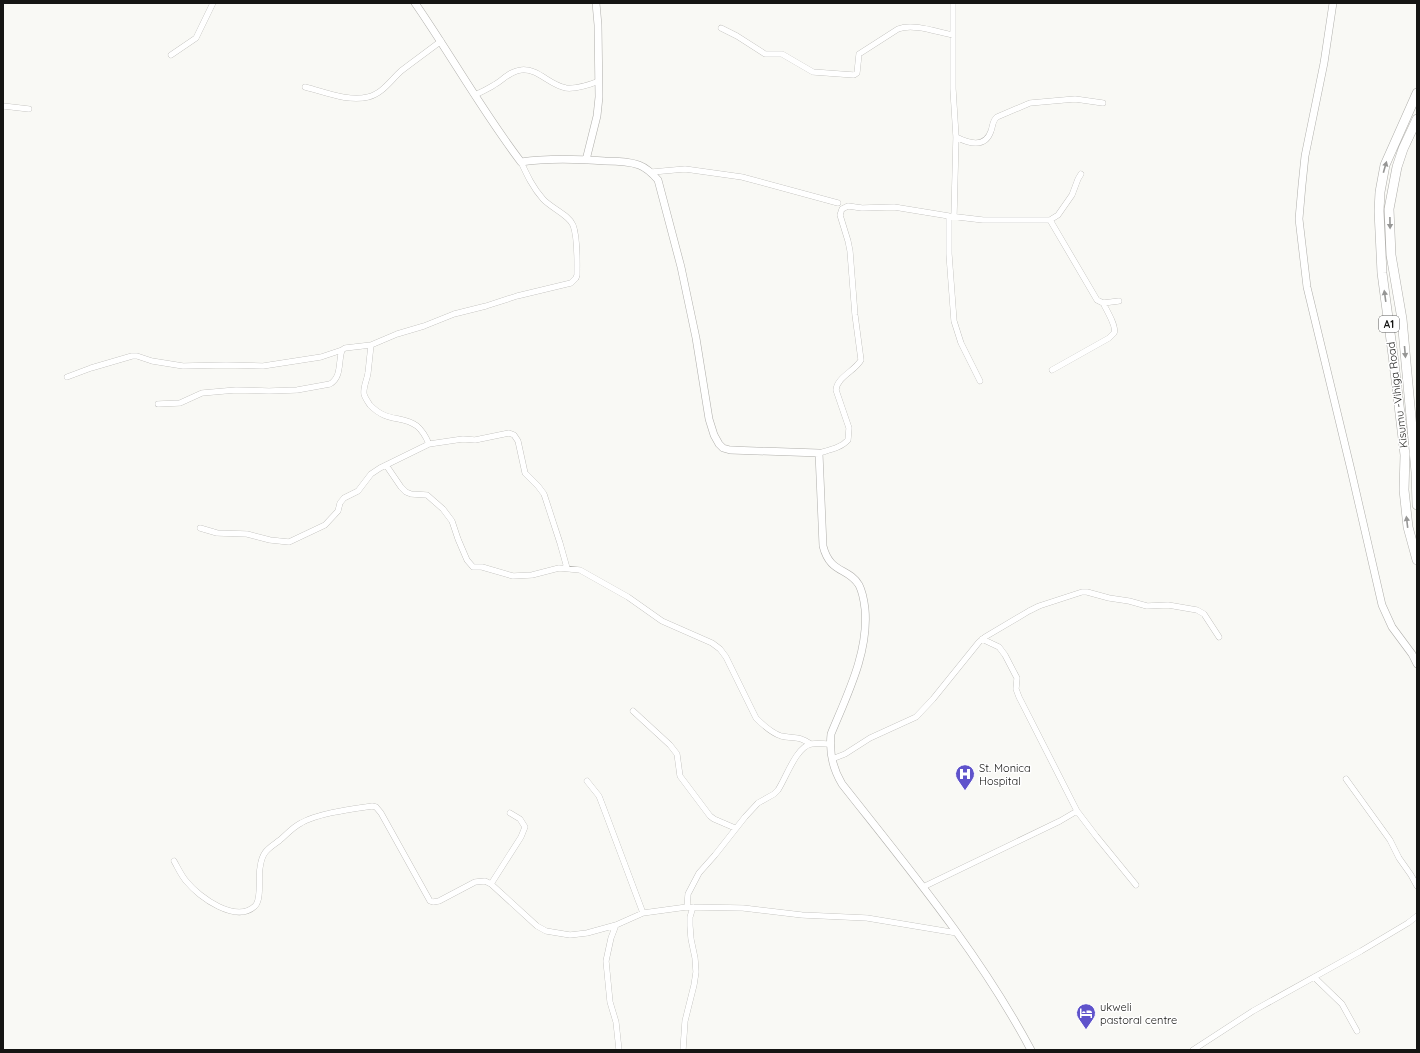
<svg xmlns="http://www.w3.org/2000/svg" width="1420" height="1053" font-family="Quicksand,sans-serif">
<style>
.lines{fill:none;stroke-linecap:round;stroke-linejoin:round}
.minor-casing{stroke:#afaeaa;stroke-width:6}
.tertiary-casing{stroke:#afaeaa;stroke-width:8}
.trunk-casing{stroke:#afaeaa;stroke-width:10}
.minor{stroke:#fff;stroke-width:5.5}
.tertiary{stroke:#fff;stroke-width:7}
.trunk{stroke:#fff;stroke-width:9}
.oneway{fill:#969695}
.labels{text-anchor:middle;stroke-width:3;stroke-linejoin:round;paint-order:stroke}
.shield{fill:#fff;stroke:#5b5b5a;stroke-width:1}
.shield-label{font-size:10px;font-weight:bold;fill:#151513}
.street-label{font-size:11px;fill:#151513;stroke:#fff}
.poi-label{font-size:11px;fill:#151513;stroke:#fff;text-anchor:start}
</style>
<rect width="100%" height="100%" fill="#f9f9f5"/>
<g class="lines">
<defs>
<path id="minor" d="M953 3V89L956 137 954 216
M721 28 737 36 765 54H782L813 72 854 75 857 73 859 54 898 29C913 23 937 32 953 35
M171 55 196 38 213 3
M305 87C325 92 348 102 368 97 382 94 391 80 401 71 414 61 428 51 441 41
M475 95C481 92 488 89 494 85 503 80 510 71 521 70 538 68 549 85 566 88 577 89 589 85 599 81
M3 106 29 109
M956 137C968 143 985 149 991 131 993 126 992 121 997 117L1030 103 1075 99 1103 103
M652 172 685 169 742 177 838 203
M949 216V254L954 321 961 343 980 381
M1050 220 1097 300 1103 303 1119 301
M371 345C370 354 369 364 368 373 367 380 363 387 364 394 365 398 368 402 370 405 387 423 402 415 417 426 423 431 426 437 429 444
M1052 370 1109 338C1110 337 1113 334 1114 333 1117 327 1106 309 1103 303
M67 377 91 368 132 356H137L152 361 183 366 226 365 263 366 321 357 342 350
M158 404 180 403 202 393 236 390 269 391 297 390 330 384C342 377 338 362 342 350L345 348 371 345 397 334 424 326 454 314 486 306 517 296 571 283 576 278 577 275C577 260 578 238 573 225 569 215 551 208 543 199 533 188 527 175 521 162
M819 453C829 450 841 448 848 440L849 428 836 390C837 377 855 371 861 360L855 315 850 251 848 241 840 215 842 209 848 206 862 208 894 207 949 216 983 220H1050L1058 215 1072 195 1078 179 1081 174
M386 465 401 487 406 492 411 494 427 495 443 509 452 521 458 539 467 560 473 567H482L513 576 532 575 559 568 580 570 628 597 662 621 712 643 720 649 726 657 756 718C762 724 772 733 781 736 795 739 797 735 811 744
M200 528 217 533 247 534 270 540 289 542 325 525 338 511 340 503 344 498 358 491 371 474 380 468 429 444 463 439 475 440 509 433 514 435 518 441 525 473 538 486 544 494 560 543 567 568
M982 639 999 647 1005 655 1017 678 1016 689 1019 697 1077 811 1096 836 1136 885
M633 711 670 745 677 754 680 776 710 816 714 819 735 828
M832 759 845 754 870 738 916 717 933 699 979 642 985 637 1029 611 1039 606 1082 592H1087L1109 598 1129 601 1147 606 1168 605 1197 610 1204 614 1219 637
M1346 779 1390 840 1399 858 1411 875 1417 886
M587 781 599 796 604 809 643 913
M174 861C178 868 182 877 187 882 199 897 236 924 255 906 262 899 258 878 260 868 262 851 268 849 280 840 287 834 293 827 301 823 319 813 352 809 372 806L376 807 381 813 430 901 433 902 439 901 475 882 485 881 491 884 537 926 546 931 570 935 587 933 616 925 643 913 687 907 743 908 802 915 867 918 957 933
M491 884 521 837 525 827 520 819 510 813
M923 887 1060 821 1077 811
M687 907 688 894 699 873 715 855 745 817 758 803 774 794 778 790C786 778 796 747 811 744 817 743 824 744 830 744
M616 925 611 938 606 961 610 1002 616 1022 619 1050
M1314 977 1342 1004 1357 1031
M683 1050 685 1021 694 985 696 972 695 958 691 939 690 926V917L693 907
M1193 1050 1253 1011 1361 951 1408 923 1417 916"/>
<path id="tertiary" d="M415 3C451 55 482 111 521 162 548 158 577 159 605 161 616 161 628 161 639 165 647 168 652 173 658 180L681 267 696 338 709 419 714 435 719 444 723 448 730 450 819 453 823 546C830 574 848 567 859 585 863 593 864 600 865 609 869 652 847 695 831 734 829 752 833 769 842 784 909 869 980 954 1031 1050
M1333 3 1324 63 1305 156 1302 185 1299 219 1307 287 1351 470 1382 605 1392 627 1412 654 1417 664
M586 160 597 116 599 97 598 25 596 3"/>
<path id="trunk" d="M1417 93 1385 165 1380 192 1379 211 1382 273 1393 355 1405 455 1404 490 1408 527 1417 560
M1417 119 1403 149 1397 167 1389 209 1391 255 1402 319 1416 472 1417 505"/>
</defs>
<use href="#minor" class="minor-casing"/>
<use href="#tertiary" class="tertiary-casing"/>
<use href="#trunk" class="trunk-casing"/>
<use href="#minor" class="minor"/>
<use href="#tertiary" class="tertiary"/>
<use href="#trunk" class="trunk"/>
</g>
<defs><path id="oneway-solid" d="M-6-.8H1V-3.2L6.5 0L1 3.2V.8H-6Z"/></defs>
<g class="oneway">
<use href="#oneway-solid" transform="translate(1385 167) rotate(-74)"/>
<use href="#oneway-solid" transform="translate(1390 223) rotate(89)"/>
<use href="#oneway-solid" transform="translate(1385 296) rotate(-98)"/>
<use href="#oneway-solid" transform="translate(1405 352) rotate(85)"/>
<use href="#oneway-solid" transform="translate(1407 522) rotate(-97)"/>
</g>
<defs>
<symbol id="hospital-pin" viewBox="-11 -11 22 30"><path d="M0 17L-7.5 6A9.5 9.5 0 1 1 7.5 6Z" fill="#5f53cb" stroke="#fff"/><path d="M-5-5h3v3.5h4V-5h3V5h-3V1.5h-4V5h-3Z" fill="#fff"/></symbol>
<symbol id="hotel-pin" viewBox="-11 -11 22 30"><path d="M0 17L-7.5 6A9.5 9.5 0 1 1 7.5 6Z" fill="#5f53cb" stroke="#fff"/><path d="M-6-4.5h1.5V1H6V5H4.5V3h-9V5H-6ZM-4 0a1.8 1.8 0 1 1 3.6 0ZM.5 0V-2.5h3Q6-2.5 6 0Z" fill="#fff"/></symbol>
</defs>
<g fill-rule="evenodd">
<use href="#hospital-pin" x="954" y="763" width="22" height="30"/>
<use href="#hotel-pin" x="1075" y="1002" width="22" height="30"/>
</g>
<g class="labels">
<rect class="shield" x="1379" y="316" width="20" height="16" rx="3"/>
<g class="shield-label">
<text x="1389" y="328">A1</text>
</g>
<g class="street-label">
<text transform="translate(1397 395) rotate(-97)" y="4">Kisumu -Vihiga Road</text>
</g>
<g class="poi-label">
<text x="979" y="772">St. Monica<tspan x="979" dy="13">Hospital</tspan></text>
<text x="1100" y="1011">ukweli<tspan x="1100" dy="13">pastoral centre</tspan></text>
</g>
</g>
<rect width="1420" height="1053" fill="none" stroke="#151513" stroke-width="8"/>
</svg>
